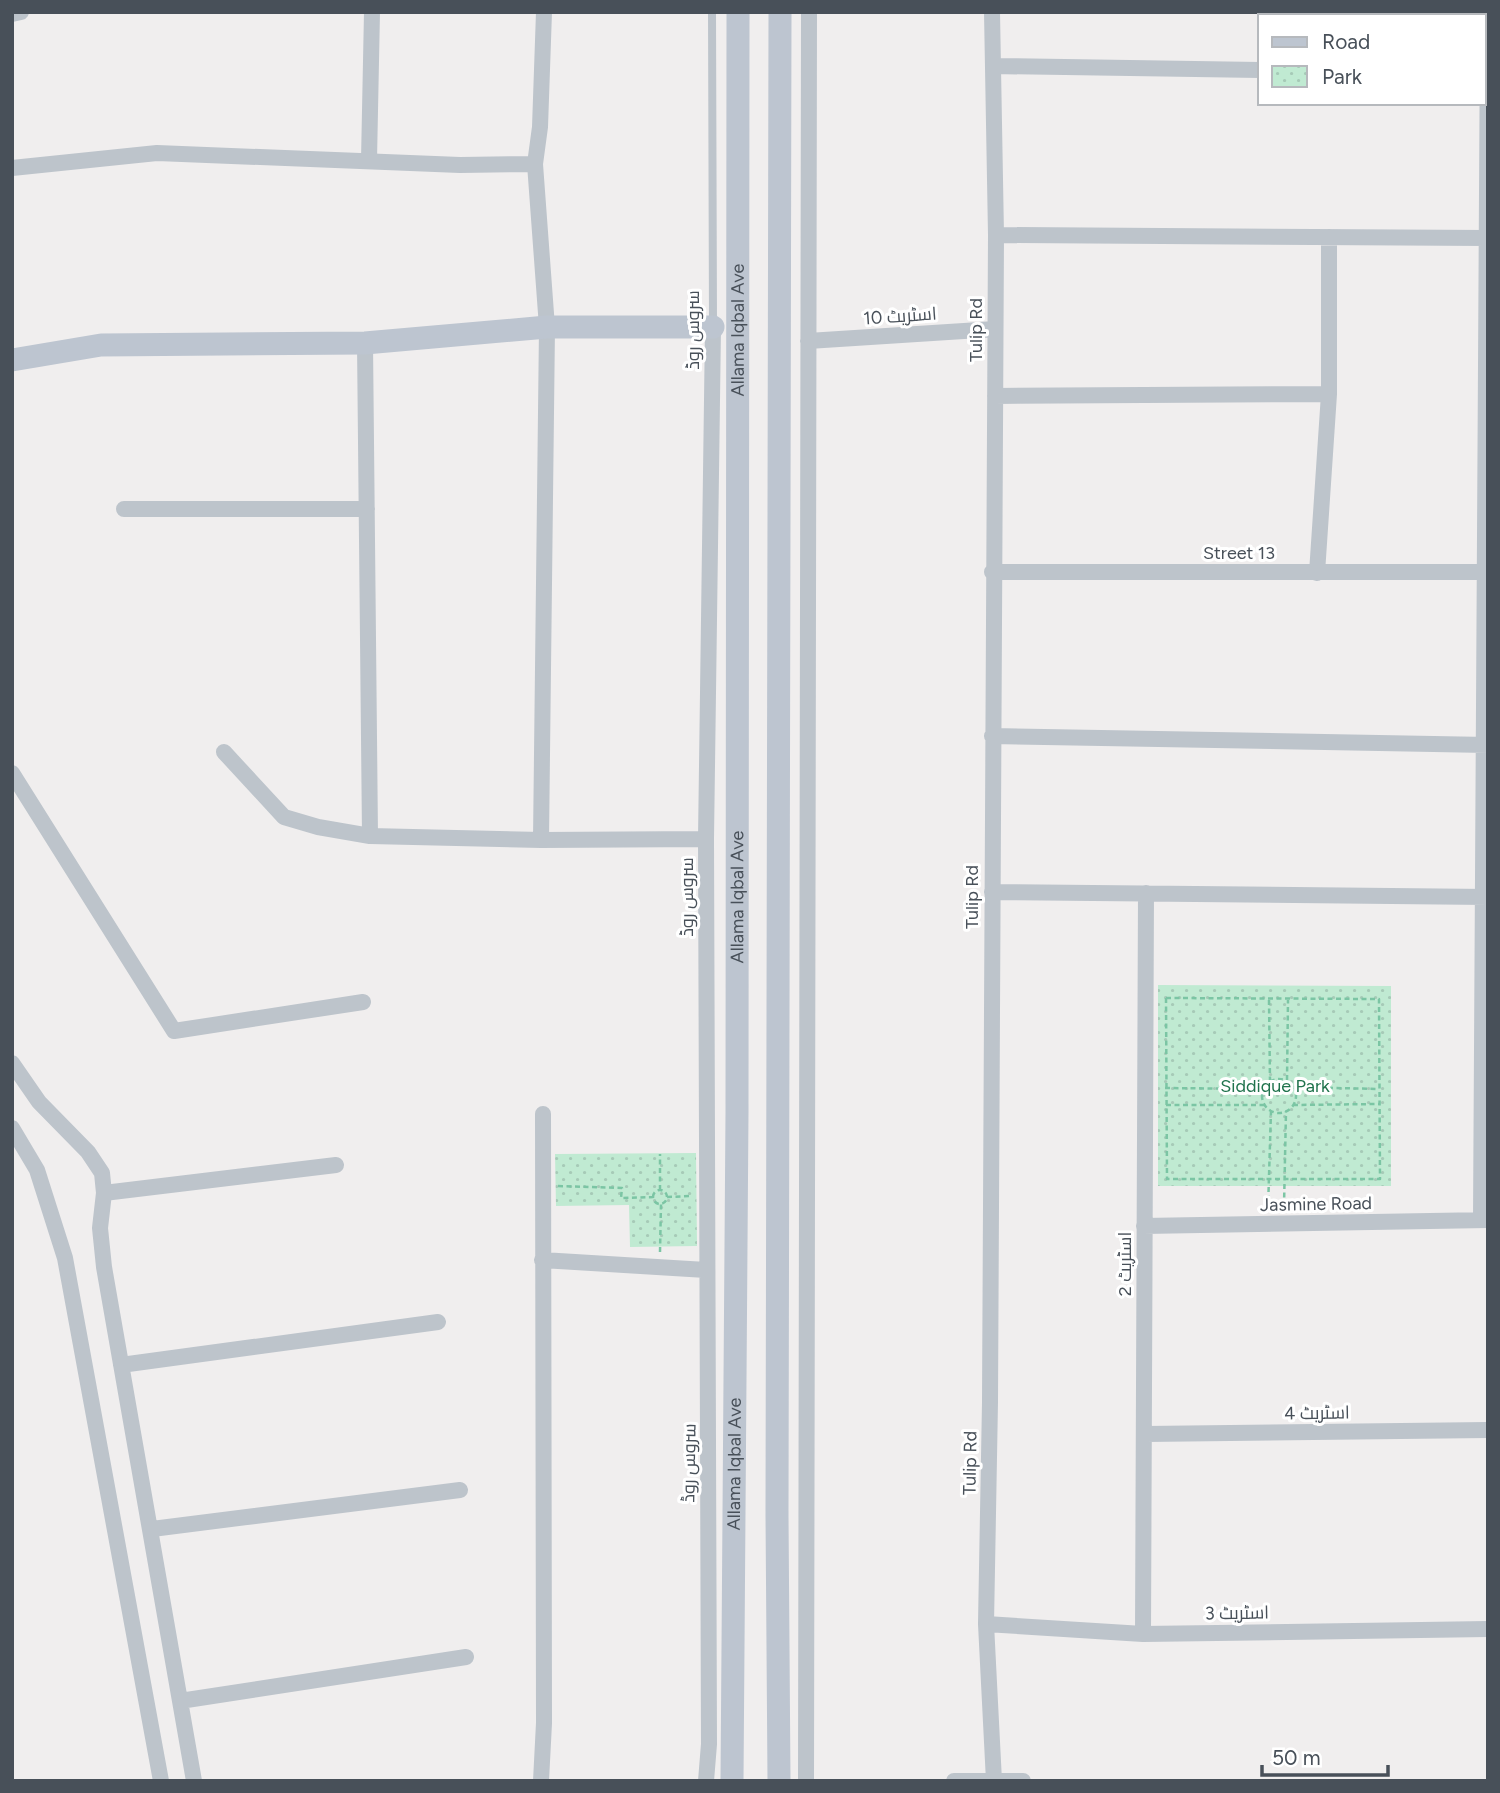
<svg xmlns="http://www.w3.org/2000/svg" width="1500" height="1793" font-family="Figtree,Cairo,sans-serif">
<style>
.park{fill:url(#park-dots)}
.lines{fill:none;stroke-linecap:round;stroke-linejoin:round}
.path{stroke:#7bc5a4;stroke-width:2.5;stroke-dasharray:5 3.5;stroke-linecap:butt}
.lane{stroke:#bdc4cb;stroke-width:8}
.street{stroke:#bdc4cb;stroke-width:16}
.secondary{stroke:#bdc5d0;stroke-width:23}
.labels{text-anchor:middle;stroke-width:6;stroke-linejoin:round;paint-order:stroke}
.street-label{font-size:18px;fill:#485059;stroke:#fff}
.park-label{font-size:18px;fill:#20734d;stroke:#fff}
</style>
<defs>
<pattern id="park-dots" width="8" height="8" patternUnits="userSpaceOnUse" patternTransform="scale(1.75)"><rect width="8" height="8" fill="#c0ead2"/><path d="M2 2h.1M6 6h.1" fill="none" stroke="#a6cab7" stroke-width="1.8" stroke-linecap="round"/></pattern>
</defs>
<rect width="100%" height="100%" fill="#f0eeee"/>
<path class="park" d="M1158 985 1391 986V1186H1158Z
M696 1153 697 1246 630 1247 629 1205 556 1206 555 1154Z"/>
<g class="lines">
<path class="path" d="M1166 998 1379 999 1380 1179H1167Z
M1269 1000 1270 1081
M1262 1096a17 17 0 1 1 34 0a17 17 0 1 1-34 0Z
M1287 1080 1288 1000
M1294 1087 1378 1089
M1165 1088 1263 1089
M1166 1105H1264
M1293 1105 1380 1104
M558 1186 622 1188 621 1198 654 1197
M660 1190V1154
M653 1197a7 7 0 1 1 14 0a7 7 0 1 1-14 0Z
M667 1197 692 1196
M1284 1206 1286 1111
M1268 1209 1271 1111
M660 1252 661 1203"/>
<path class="lane" d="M712 12 713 324"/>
<path class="street" d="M992 12 996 235 990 1402 986 1624 994 1781
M12 14 21 12
M993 66 1260 70
M369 160 372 12
M12 168 157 153 460 165 535 164
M996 235 1487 238
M808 341 995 329
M365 343 370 836
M995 396 1329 394
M124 509H367
M992 572H1488
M1317 573 1329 394V237
M992 736 1488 745
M224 752 284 817 318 827 370 836 541 840 706 839
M12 773 174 1031 363 1002
M541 840 547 327 535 164 540 127 544 12
M992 892 1488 897
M12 1063 39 1102 88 1152 102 1173 104 1193 100 1228 104 1267 194 1781
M12 1128 37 1170 65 1258 161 1781
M104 1193 336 1165
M1481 1220 1488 23
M1144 1226 1488 1220
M542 1260 706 1270
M121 1365 438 1322
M1146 1434 1488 1430
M152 1529 460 1490
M986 1624 1143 1634 1488 1629
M1143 1634 1146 893
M180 1701 466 1657
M541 1781 544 1723 543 1114
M706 1781 709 1744 706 839 713 327
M806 1781 809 12
M954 1781H1023"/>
<g class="secondary">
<path d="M12 360 101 345 365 343 547 327H713"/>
<path id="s1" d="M732 1781 737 1112 738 12"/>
<path d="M779 1781 777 1515 780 12"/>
</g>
</g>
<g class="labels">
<g class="street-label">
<text transform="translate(900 316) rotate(-4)" y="6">اسٹریٹ 10</text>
<text transform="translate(693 330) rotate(-90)" y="6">سروس روڈ</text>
<text dy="6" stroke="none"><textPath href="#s1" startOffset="1451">Allama Iqbal Ave</textPath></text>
<text transform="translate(976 330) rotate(-90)" y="6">Tulip Rd</text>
<text x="1239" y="559">Street 13</text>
<text transform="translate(687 897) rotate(-90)" y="6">سروس روڈ</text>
<text dy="6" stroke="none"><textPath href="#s1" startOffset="884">Allama Iqbal Ave</textPath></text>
<text transform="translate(972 897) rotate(-90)" y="6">Tulip Rd</text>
<text transform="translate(1316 1204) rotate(-1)" y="6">Jasmine Road</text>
<text transform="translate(1125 1264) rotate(-90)" y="6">اسٹریٹ 2</text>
<text transform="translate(1317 1413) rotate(-1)" y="6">اسٹریٹ 4</text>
<text transform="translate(689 1463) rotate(-89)" y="6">سروس روڈ</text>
<text transform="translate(970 1463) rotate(-89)" y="6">Tulip Rd</text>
<text dy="6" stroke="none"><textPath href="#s1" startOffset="317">Allama Iqbal Ave</textPath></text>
<text transform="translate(1237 1613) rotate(-1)" y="6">اسٹریٹ 3</text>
</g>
<g class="park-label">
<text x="1275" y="1092">Siddique Park</text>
</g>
</g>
<rect width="1500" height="1793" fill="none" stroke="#485059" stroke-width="28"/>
<rect x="1258" y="14" width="228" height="91" fill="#ffffff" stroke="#b6b9bd" stroke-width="2"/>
<rect x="1272" y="37" width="35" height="10" fill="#bdc5d0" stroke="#b6b9bd" stroke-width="2"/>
<text x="1322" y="49" font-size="21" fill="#485059">Road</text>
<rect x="1272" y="66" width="35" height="21" fill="url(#park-dots)" stroke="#b6b9bd" stroke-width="2"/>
<text x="1322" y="84" font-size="21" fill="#485059">Park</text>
<path d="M1262 1765v10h126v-10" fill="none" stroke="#485059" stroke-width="3.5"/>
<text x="1272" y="1765" font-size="21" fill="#485059" stroke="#ffffff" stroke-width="5" paint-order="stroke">50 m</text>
</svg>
